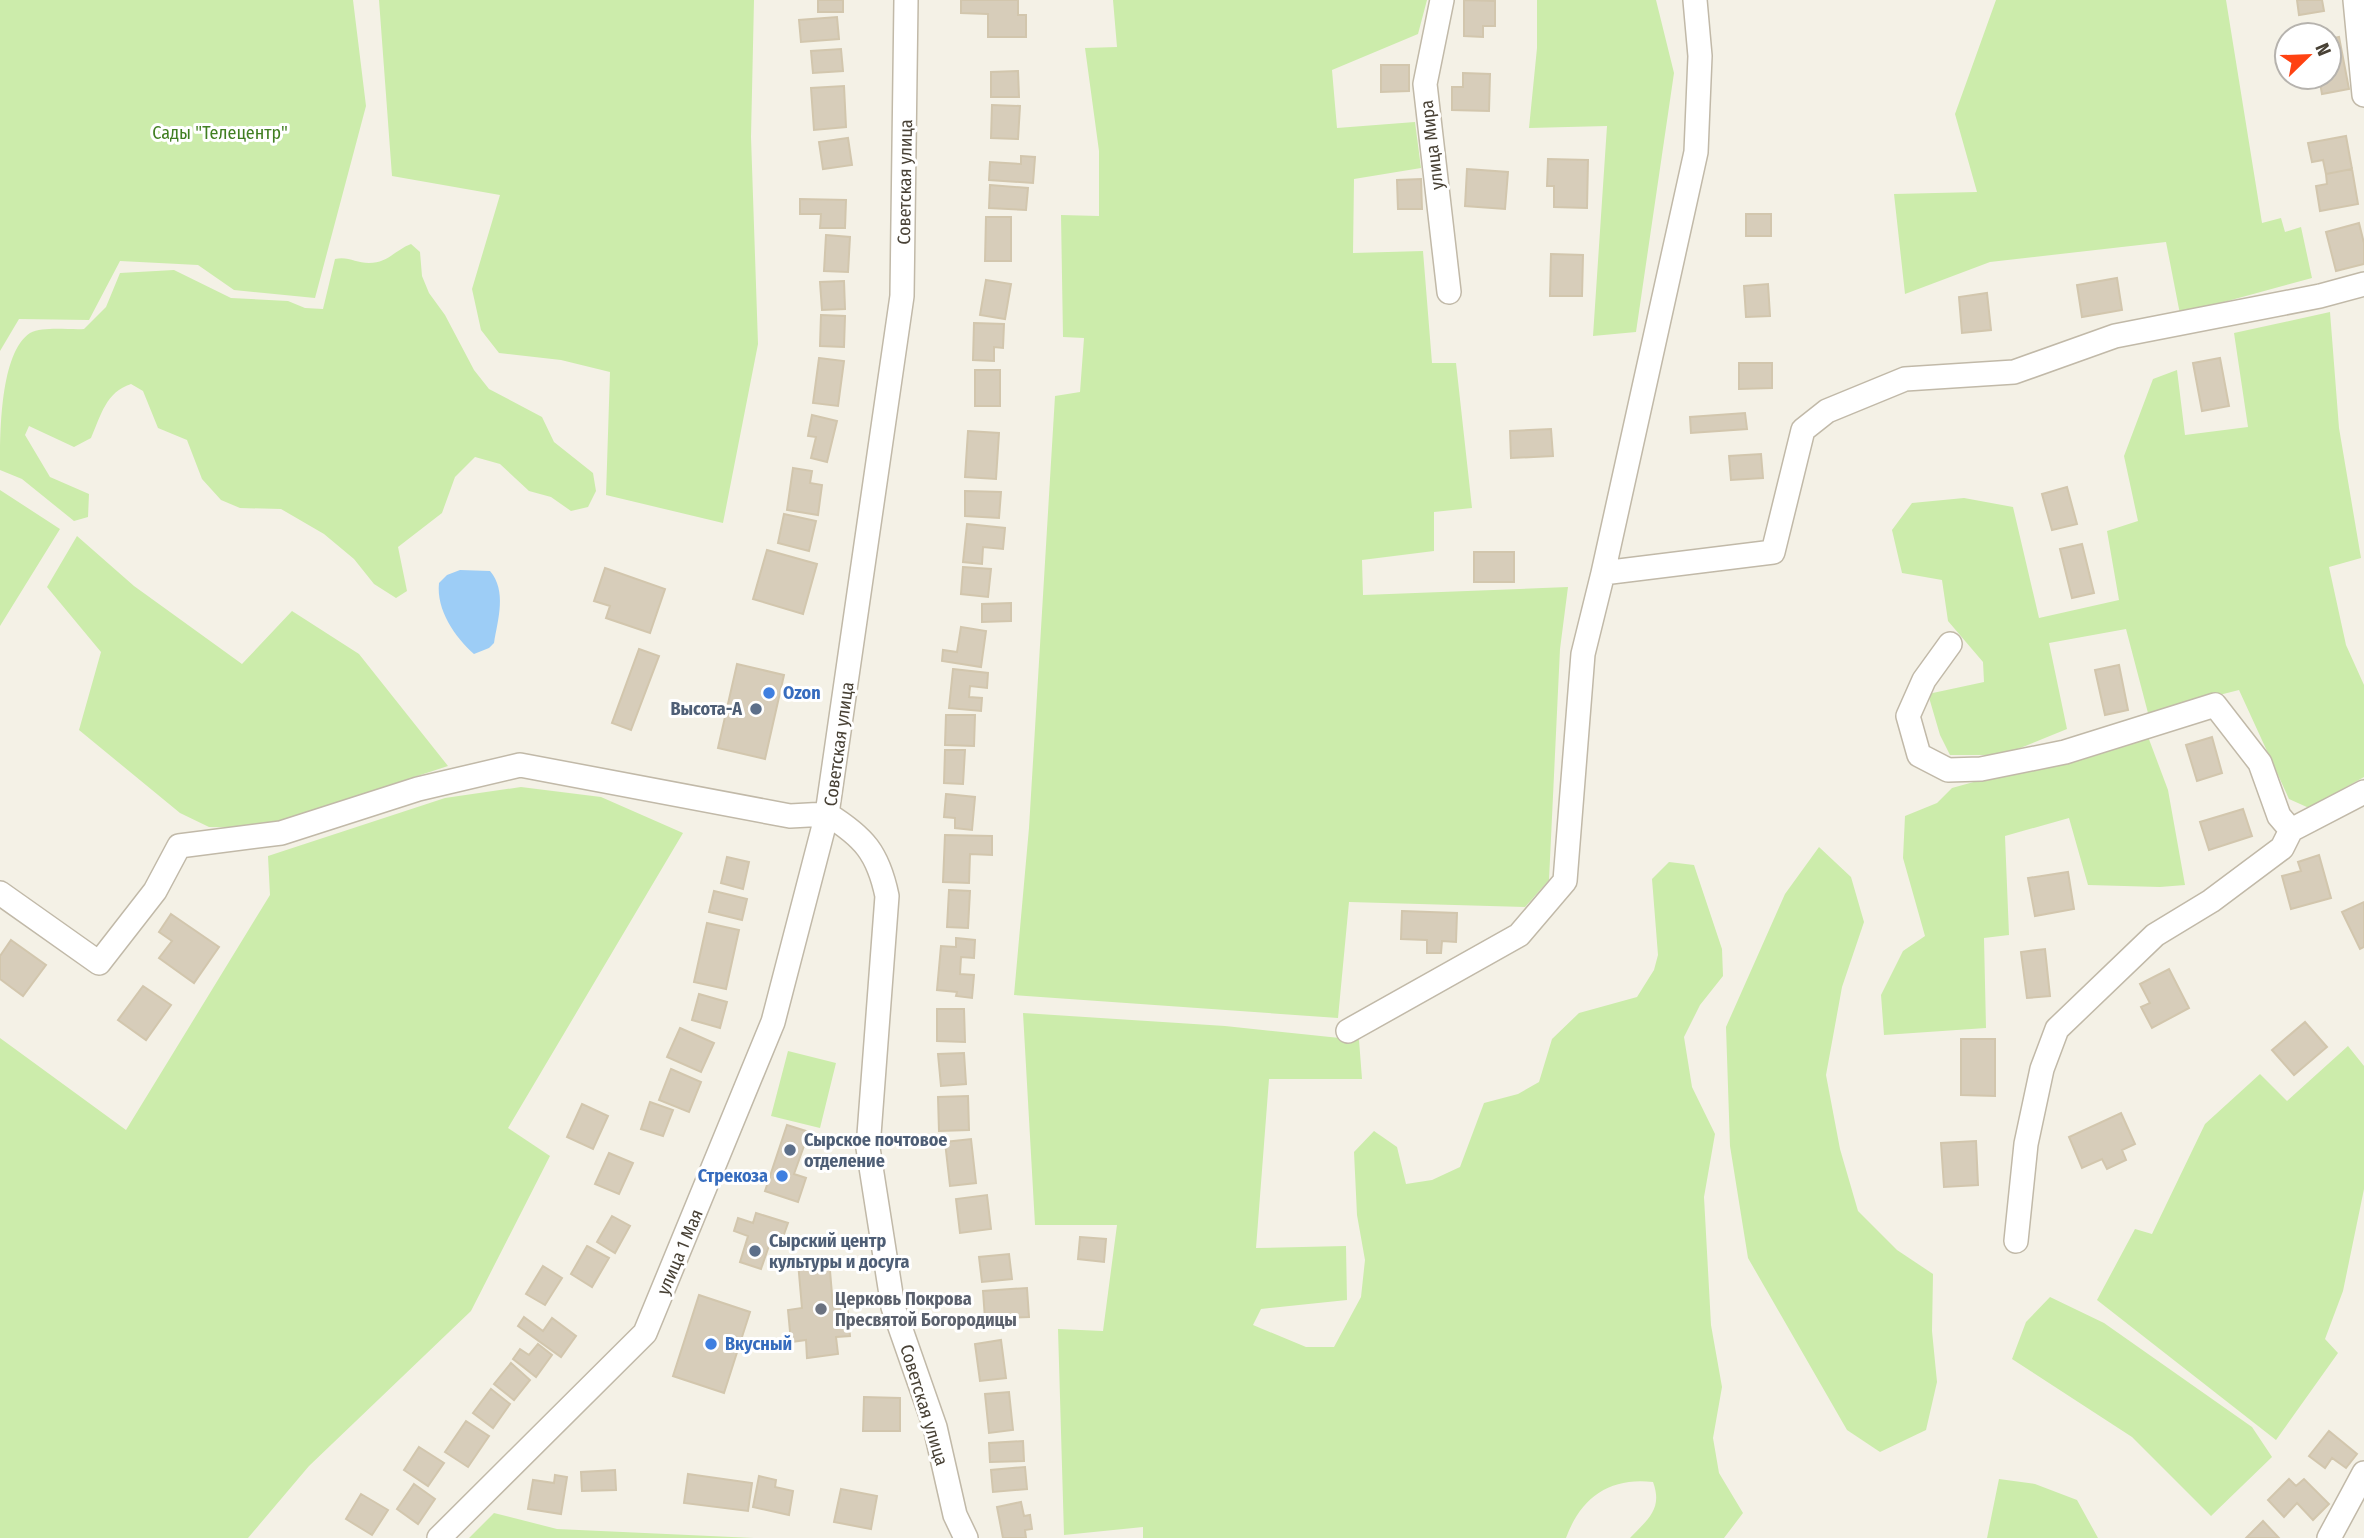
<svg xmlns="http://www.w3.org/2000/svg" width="2364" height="1538" font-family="'Fira Sans Condensed',sans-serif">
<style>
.green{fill:#ccecab}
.water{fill:#9dcdf6}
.building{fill:#d7cdba;stroke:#d2c6ad;stroke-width:2}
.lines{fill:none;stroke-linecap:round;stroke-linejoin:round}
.street-casing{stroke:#c1b9a8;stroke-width:26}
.street{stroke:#fff;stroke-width:23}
.shop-dot{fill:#3f7fe0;stroke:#fff;stroke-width:2.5}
.service-dot{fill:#5c6f8a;stroke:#fff;stroke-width:2.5}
.worship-dot{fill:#6b7280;stroke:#fff;stroke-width:2.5}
.labels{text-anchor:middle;stroke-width:6;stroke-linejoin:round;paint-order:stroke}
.park-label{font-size:18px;fill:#417f22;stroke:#fff}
.street-label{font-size:18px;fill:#484135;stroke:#fff}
.shop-label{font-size:18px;font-weight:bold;fill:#366cbe;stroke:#fff;text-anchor:start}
.service-label{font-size:18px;font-weight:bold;fill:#4e5e75;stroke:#fff;text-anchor:start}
.worship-label{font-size:18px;font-weight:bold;fill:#5b616d;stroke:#fff;text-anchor:start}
</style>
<rect width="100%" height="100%" fill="#f4f1e6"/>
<path class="green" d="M0 0H353L366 106 315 298 234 290 198 265 120 261 89 320 19 319 0 351Z
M379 0H754L751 137 758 344 723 523 606 495 610 372 561 360 499 353 481 330 472 289 500 195 392 176Z
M1113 0H1427L1418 34 1332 70 1337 128 1415 122 1421 168 1354 179 1353 253 1423 251 1432 363H1456L1472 508 1434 512V551L1362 560 1363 595 1568 587 1560 649 1549 880 1525 907 1349 902 1338 1018 1014 995 1029 828 1055 396 1080 392 1084 338 1063 337 1061 215 1099 216V151L1085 48 1117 47Z
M1537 0H1656L1674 73 1636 332 1593 336 1607 126 1529 128 1537 48Z
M1996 0H2226L2262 223 2281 218 2285 232 2301 227 2312 278 2180 314 2166 242 1990 262 1905 294 1894 194 1977 192 1955 114Z
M411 244 420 252 422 276 429 293 445 315 474 370 489 389 542 417 554 442 593 473 596 491 588 507 571 511 551 497 529 491 500 464 475 457 455 477 442 513 398 547 407 591 396 598 374 584 354 559 324 534 281 509 240 508 221 500 202 479 187 440 158 428 143 391 131 384C106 392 101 415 91 438L74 447 29 426 25 435 50 477 89 494 88 517 74 521 22 479 0 470C0 432 0 353 30 333 44 326 69 330 84 329L106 307 120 273 174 270 231 298 288 301 305 308 323 309 335 259C348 256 356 263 369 263 388 263 395 250 411 244Z
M2330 312 2339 428 2361 558 2329 567 2346 645 2364 685V777L2309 808 2289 799 2239 690 2148 713 2126 629 2049 643 2067 729 2003 755H1950L1940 735 1928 694 1984 682 1983 662 1948 621 1942 580 1902 573 1892 530 1912 503 1964 498 2013 507 2039 618 2119 600 2107 531 2138 521 2124 456 2153 379 2177 370 2185 435 2248 427 2234 333Z
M0 490 60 529 0 626Z
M77 536 134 586 242 664 292 611 359 654 448 766 258 828 209 827 180 813 79 730 101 652 47 587Z
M2147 734 2168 790 2185 885 2160 887 2088 885 2069 818 2005 836 2009 935 1984 938 1986 1028 1884 1035 1881 995 1903 951 1925 936 1903 858 1905 816 1937 803 1952 788Z
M521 787 601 797 683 833 508 1128 550 1156 471 1311 309 1466 248 1538H0V1038L126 1130 270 895 268 856 445 798Z
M1819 847 1851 877 1864 922 1842 987 1826 1075 1840 1149 1858 1211 1897 1250 1933 1274 1932 1331 1937 1382 1926 1430 1880 1452 1847 1430 1748 1258 1730 1146 1726 1027 1785 894Z
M1669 862 1694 865 1722 949 1723 976 1700 1005 1684 1037 1692 1087 1715 1134 1704 1197 1711 1325 1722 1387 1713 1438 1719 1473 1743 1513 1724 1538H1630C1648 1519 1663 1509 1653 1482 1610 1477 1581 1497 1566 1538H1143V1527L1064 1535 1058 1329 1103 1331 1117 1225H1035L1023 1013 1225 1026 1359 1040 1362 1079H1269L1256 1248 1346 1246 1347 1300 1261 1309 1253 1325 1306 1347H1334L1361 1297 1365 1260 1357 1215 1354 1152 1374 1131 1397 1147 1406 1184 1432 1180 1460 1167 1484 1103 1518 1094 1539 1082 1552 1039 1579 1013 1637 997 1654 970 1658 955 1652 879Z
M2348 1046 2364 1066V1189L2343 1291 2325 1339 2338 1353 2276 1440 2097 1300 2135 1229 2152 1234 2205 1124 2260 1074 2287 1101Z
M788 1051 836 1063 820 1128 771 1116Z
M2050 1297 2104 1323 2252 1427 2272 1457 2211 1516 2132 1437 2012 1359 2026 1322Z
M1999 1479 2035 1484 2077 1500 2098 1538H1987Z
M494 1513 557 1529 754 1538H469Z"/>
<path class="water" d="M460 570 490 571C507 591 498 619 494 643L489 648 474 654C455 637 436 610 439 583L447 575Z"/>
<path class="building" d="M818 0H843V12H818Z
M961 0H1018V15H1026V37H988V14L961 13Z
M1464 0 1495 1V26H1483V37L1464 36Z
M2297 0H2322L2324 11 2299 15Z
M837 17 839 39 801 42 799 20Z
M2339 37 2349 89 2322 94 2319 77H2329V39Z
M841 49 843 71 813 73 811 51Z
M1381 65H1409V91L1381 92Z
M1018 71 1019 97H991V72Z
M1463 73 1490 74 1489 111 1452 110V87H1463Z
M844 86 846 127 814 130 811 88Z
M992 105 1020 106 1018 139 991 138Z
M2346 136 2352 169 2326 174 2323 160 2312 162 2308 143Z
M848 138 852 165 823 169 819 142Z
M1021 156 1035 157 1033 183 989 180 990 162 1021 164Z
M1548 159 1588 160 1587 208 1554 207V186H1547Z
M1467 169 1508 172 1505 209 1465 206Z
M2352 169 2358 204 2320 211 2316 186 2327 184 2326 174Z
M1421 179 1422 209H1398L1397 180Z
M990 185 1028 188 1026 210 989 208Z
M800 199 846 200 845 228H820L821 214H800Z
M1746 214H1771V236H1746Z
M986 217H1011V261H985Z
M2359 223 2364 243V264L2336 271 2326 232Z
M826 235 850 237 848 272 824 271Z
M1551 254 1583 255 1582 296H1550Z
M2117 278 2122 310 2082 317 2077 285Z
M986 280 1011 284 1005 319 980 315Z
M844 281 845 309 822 310 820 282Z
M1768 284 1770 316 1746 317 1744 286Z
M1987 293 1991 330 1962 333 1959 297Z
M821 315 845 316 844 347 820 346Z
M974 323 1004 324 1003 348 994 347V361L973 360Z
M819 358 844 361 838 406 813 403Z
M2220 358 2229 406 2202 411 2193 363Z
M1739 363H1772V388L1739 389Z
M975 370H1000V406H975Z
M1745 413 1747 429 1691 433 1690 417Z
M812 415 837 421 827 462 811 458 816 437 808 436Z
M1551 429 1553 456 1511 458 1510 431Z
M968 431 999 433 996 479 965 477Z
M1761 454 1763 478 1731 480 1729 456Z
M793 468 812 471 810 483 822 485 818 515 787 510Z
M2067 487 2077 524 2052 530 2042 494Z
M965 491 1001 492 999 518 965 516Z
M784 514 816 521 809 551 778 543Z
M967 524 1005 528 1003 549 983 547 982 564 963 562Z
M2082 544 2094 593 2072 598 2060 549Z
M767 550 817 564 803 614 753 599Z
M1474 552H1514V582H1474Z
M963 567 991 569 988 597 961 594Z
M605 568 665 589 650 633 606 618 610 606 594 601Z
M1011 603V621L982 622V604Z
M961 627 986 631 981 667 942 661 943 650 957 652Z
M639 649 659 656 631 730 612 723Z
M737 664 784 675 765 759 718 748Z
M2119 665 2128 710 2105 715 2095 670Z
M953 669 988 673 987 688 970 686 969 697 982 698 981 711 949 708Z
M946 715H975L974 746 945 745Z
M2212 737 2222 773 2197 781 2186 745Z
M945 750H965L963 784 944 783Z
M946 794 975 797 972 830 955 828V818L944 817Z
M2243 809 2252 836 2209 850 2200 822Z
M945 835 992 836V855L970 854 969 883 943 882Z
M2319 855 2331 898 2291 909 2282 876 2301 871 2298 862Z
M727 857 749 862 743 889 721 883Z
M2068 872 2074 909 2035 916 2028 878Z
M949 890 970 891 968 928 947 927Z
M714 891 747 899 742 920 709 912Z
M2364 902V947L2360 949 2342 912Z
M1402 911 1457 913 1456 942 1442 941 1441 953H1427V940L1401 939Z
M171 914 219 947 194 983 159 958 172 941 159 932Z
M707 923 739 930 726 989 694 982Z
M956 938 975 940 974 958 961 957 960 974 974 975 972 998 956 996 957 992 937 990 941 946 956 947Z
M11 940 46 965 23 996 0 979V956Z
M2045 949 2050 996 2027 998 2021 952Z
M2169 969 2189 1008 2152 1028 2141 1007 2150 1003 2140 984Z
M143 986 171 1005 146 1040 118 1020Z
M699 994 727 1002 720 1028 692 1020Z
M937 1009H964L965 1042 937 1041Z
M2305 1022 2327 1047 2294 1075 2272 1050Z
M680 1028 714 1043 701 1072 667 1057Z
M1961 1039H1995V1096L1961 1095Z
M964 1053 966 1084 941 1086 938 1054Z
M671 1069 701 1082 689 1112 659 1100Z
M968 1096 969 1130 939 1131 938 1097Z
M650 1102 673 1110 663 1136 641 1129Z
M582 1104 608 1116 593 1149 567 1137Z
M2121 1113 2135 1144 2122 1150 2126 1160 2107 1169 2102 1159 2082 1168 2069 1137Z
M787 1125 809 1132 794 1174 806 1178 798 1202 765 1191Z
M971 1139 976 1183 950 1186 945 1142Z
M1976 1141 1978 1185 1944 1187 1941 1143Z
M609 1153 633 1163 619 1194 595 1184Z
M987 1195 991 1229 960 1233 956 1199Z
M756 1213 788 1223 782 1240 772 1237 761 1269 740 1262 748 1236 734 1231 738 1218 753 1223Z
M612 1216 630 1226 615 1253 597 1242Z
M1080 1237 1106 1239 1104 1262 1078 1259Z
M587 1246 609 1258 592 1287 571 1274Z
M1009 1254 1012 1279 982 1282 979 1257Z
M829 1259 833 1306 847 1304 850 1336 836 1337 838 1354 807 1358 806 1340 791 1342 788 1310 802 1308 798 1262Z
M543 1266 562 1278 545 1305 526 1294Z
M1027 1288 1029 1317 985 1319 983 1291Z
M699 1295 750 1312 724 1393 673 1376Z
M524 1317 543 1331 552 1318 576 1336 561 1357 518 1326Z
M1001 1340 1006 1378 980 1381 975 1344Z
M538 1344 552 1355 536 1377 513 1359 520 1349 529 1355Z
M511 1363 530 1380 514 1400 494 1384Z
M491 1389 510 1404 493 1428 473 1413Z
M1009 1392 1013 1430 989 1433 985 1394Z
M864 1397 900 1398V1431H863Z
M466 1421 489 1436 468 1467 445 1452Z
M2329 1431 2357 1454 2346 1468 2332 1458 2325 1468 2309 1456Z
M1023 1441 1024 1461 990 1462 989 1443Z
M419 1447 444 1463 428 1486 404 1470Z
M1025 1467 1027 1489 993 1492 991 1470Z
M615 1470 616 1490 582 1491 581 1472Z
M688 1474 752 1483 748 1511 684 1503Z
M555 1475 567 1477 561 1514 528 1509 533 1480 554 1483Z
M759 1476 776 1480 775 1487 793 1491 789 1515 753 1507Z
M2289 1479 2296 1486 2304 1479 2329 1504 2313 1520 2297 1503 2284 1517 2268 1500Z
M414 1484 435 1499 418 1524 397 1509Z
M841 1489 877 1496 871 1529 834 1522Z
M361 1494 388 1510 372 1535 346 1519Z
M1021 1502 1024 1516 1030 1515 1032 1529 1025 1530 1026 1538H1003L997 1507Z
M2263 1521 2279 1538H2246Z"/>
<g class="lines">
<defs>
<path id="street" d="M1442 0 1425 84 1449 292
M2355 0 2364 95
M1603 573 1696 152 1700 56 1695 0
M1950 644 1924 680 1908 716 1919 755 1948 770 1981 769 2065 752 2215 705 2260 763 2279 816 2291 830
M827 814C864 837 878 853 887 896L868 1148 893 1307 935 1427 955 1515 966 1538
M0 893 99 963 155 891 179 846 281 833 418 789 520 765 790 816 827 814
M1348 1031 1519 935 1565 881 1583 654 1603 573 1773 552 1803 430 1827 411 1905 379 2014 372 2115 336 2320 296 2364 284
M2016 1241 2026 1144 2042 1069 2057 1029 2155 935 2211 901 2282 848 2291 830 2364 792
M439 1538 645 1333 773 1022 827 814 902 296 906 0
M2329 1538 2364 1473"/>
</defs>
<use href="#street" class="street-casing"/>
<use href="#street" class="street"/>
</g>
<g class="shop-dot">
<circle cx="769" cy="693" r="7"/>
<circle cx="782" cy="1176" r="7"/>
<circle cx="711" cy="1344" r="7"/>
</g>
<g class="service-dot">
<circle cx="756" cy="709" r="7"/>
<circle cx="790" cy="1150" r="7"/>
<circle cx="755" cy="1251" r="7"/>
</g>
<circle class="worship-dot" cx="821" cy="1309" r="7"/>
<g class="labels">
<g class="park-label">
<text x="220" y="139">Сады "Телецентр"</text>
</g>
<g class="street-label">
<text transform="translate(1432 145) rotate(-97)" y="6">улица Мира</text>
<text transform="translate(905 182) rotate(-89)" y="6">Советская улица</text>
<text transform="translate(839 744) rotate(-82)" y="6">Советская улица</text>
<text transform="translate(680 1252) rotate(-67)" y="6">улица 1 Мая</text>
<text transform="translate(924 1405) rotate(73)" y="6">Советская улица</text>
</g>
<g class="shop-label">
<text x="783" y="699">Ozon</text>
<text x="768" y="1182" text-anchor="end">Стрекоза</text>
<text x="725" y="1350">Вкусный</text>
</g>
<g class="service-label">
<text x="742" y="715" text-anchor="end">Высота-А</text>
<text x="804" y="1146">Сырское почтовое<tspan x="804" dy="21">отделение</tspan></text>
<text x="769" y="1247">Сырский центр<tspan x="769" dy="21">культуры и досуга</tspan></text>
</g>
<g class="worship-label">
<text x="835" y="1305">Церковь Покрова<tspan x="835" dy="21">Пресвятой Богородицы</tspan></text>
</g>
</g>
<g transform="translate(2308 56) rotate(67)"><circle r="33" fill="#ffffff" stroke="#b6b3ae" stroke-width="2"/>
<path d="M0-5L12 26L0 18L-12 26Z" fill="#ff4212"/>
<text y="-10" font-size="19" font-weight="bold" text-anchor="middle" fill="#484135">N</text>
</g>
</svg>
